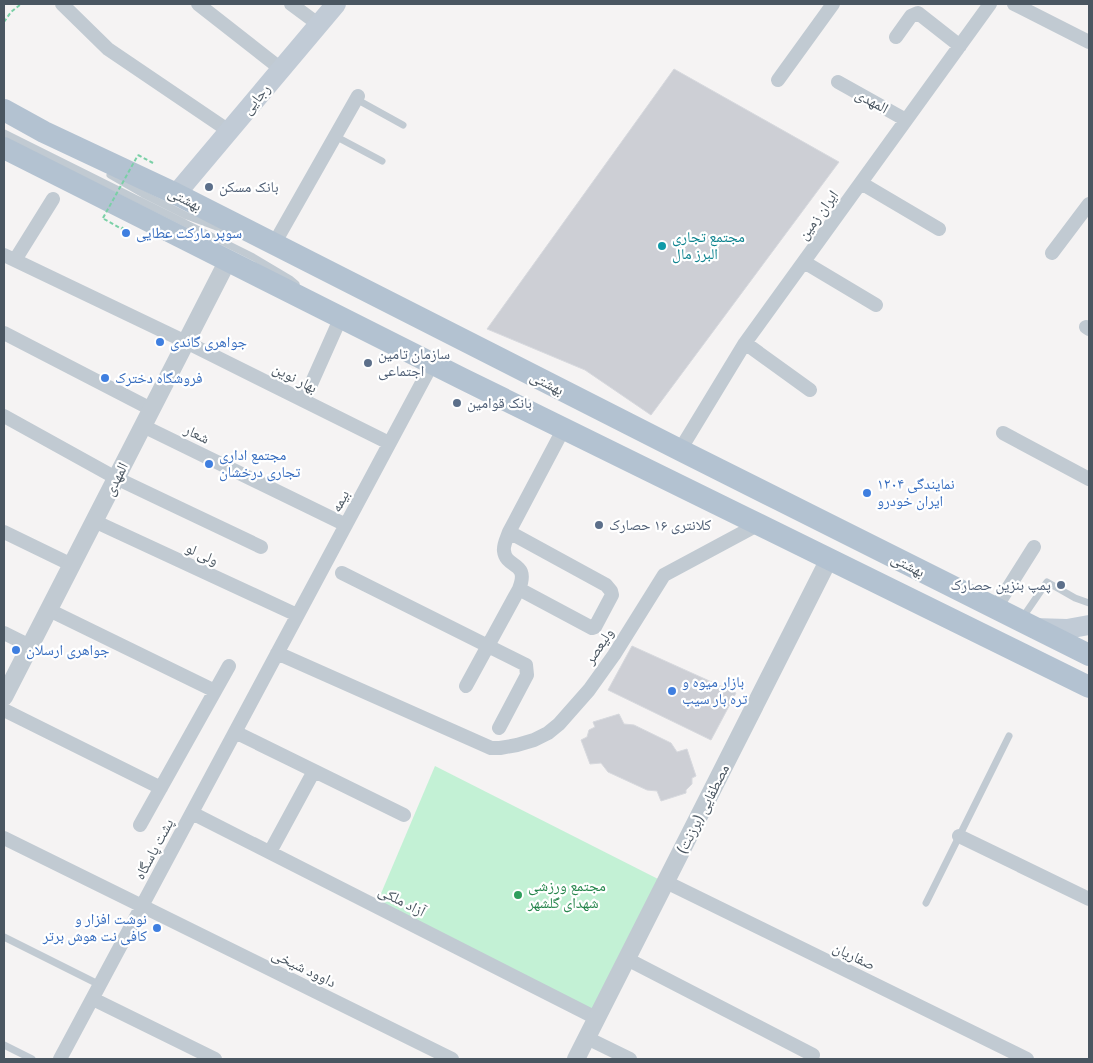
<svg xmlns="http://www.w3.org/2000/svg" width="1093" height="1063" font-family="Cabin,'Noto Naskh Arabic',sans-serif">
<rect width="100%" height="100%" fill="#f5f3f3"/>
<path fill="#c3f1d5" d="M435 766 662 881 595 1013 374 910Z"/>
<path fill="#cdcfd5" stroke="#d7d9de" d="M674 69 839 162 651 415 585 370 487 329Z
M632 646 736 693 711 740 608 690Z
M619 714 624 724 634 725 671 743 677 752 687 749 696 776 692 778V784L686 790V793L661 801 657 791 647 790 608 772 601 763 590 764 581 740 587 737 589 730 595 727 593 722Z"/>
<g fill="none" stroke-linecap="round" stroke-linejoin="round">
<path stroke="#7ad0a6" stroke-width="2" stroke-dasharray="4 2.5" stroke-linecap="butt" d="M4 22 11 12 21 4
M138 155 153 163V164
M104 219 122 229 123 227"/>
<path stroke="#c1cad2" stroke-width="7" d="M356 99 403 125
M4 133 253 257 290 279 296 284
M335 136 382 161
M110 175 143 194 187 216 222 229
M1023 617 1047 582 1075 598 1089 603
M926 903 1009 736
M4 937 100 985
M4 1045 32 1059"/>
<path stroke="#c1cad2" stroke-width="14" d="M62 4 108 49 229 131
M198 4 281 69
M291 4 318 24
M1014 4 1089 42
M896 37 911 16 918 13 960 46
M778 80 833 4
M838 82 906 120
M861 183 939 229
M274 244 358 96
M1052 253 1089 204
M4 255 186 342 389 443
M15 260 53 199
M804 262 876 305
M1086 327 1089 329
M4 333 151 409
M745 343 810 390
M304 400 341 317
M4 416 116 478 261 547
M143 426 346 525
M1003 433 1089 479
M680 450 745 343 990 4
M94 521 297 615
M4 532 72 565
M509 532 606 585 611 591 612 595 595 627 592 628 519 589
M342 573 526 665 527 675 499 728
M995 609 1034 547
M49 610 215 691
M4 633 30 646
M277 653 491 748H500L517 745 534 740 548 733 559 724 589 690 614 655 664 575 759 524
M466 686 519 589C530 561 506 569 504 551 503 545 507 538 509 532L564 428
M4 710 161 788
M235 732 404 815
M192 813 596 1018
M140 825 229 666
M959 836 1089 899
M4 838 142 906 452 1059
M270 852 314 771
M666 882 1027 1059
M627 959 813 1055
M93 999 215 1059
M587 1038 630 1059
M60 1059 432 364"/>
<path stroke="#c1cad2" stroke-width="18" d="M4 697 228 260
M576 1059 829 559"/>
<path stroke="#c1cbd6" stroke-width="20" d="M176 194 336 4
M1034 628 1067 629 1089 625"/>
<path stroke="#b3c2d1" stroke-width="22" d="M4 110 44 132 176 194 680 450 1089 655
M4 148 463 379 1089 687"/>
<path stroke="#7ad0a6" stroke-width="2" stroke-dasharray="4 2.5" stroke-linecap="butt" d="M103 218 138 155"/>
</g>
<g fill="#5c6f8a" stroke="#fff" stroke-width="2">
<circle cx="209" cy="187" r="5"/>
<circle cx="368" cy="363" r="5"/>
<circle cx="457" cy="403" r="5"/>
<circle cx="599" cy="525" r="5"/>
<circle cx="1061" cy="585" r="5"/>
</g>
<g fill="#3f7fe0" stroke="#fff" stroke-width="2">
<circle cx="126" cy="233" r="5"/>
<circle cx="160" cy="342" r="5"/>
<circle cx="105" cy="378" r="5"/>
<circle cx="209" cy="464" r="5"/>
<circle cx="867" cy="493" r="5"/>
<circle cx="16" cy="650" r="5"/>
<circle cx="672" cy="691" r="5"/>
<circle cx="157" cy="928" r="5"/>
</g>
<circle fill="#0f9aa8" stroke="#fff" stroke-width="2" cx="662" cy="246" r="5"/>
<circle fill="#2e9e5b" stroke="#fff" stroke-width="2" cx="518" cy="895" r="5"/>
<g text-anchor="middle" stroke-width="4.5" stroke-linejoin="round" paint-order="stroke">
<g font-size="15" fill="#4a5661" stroke="#fff">
<text transform="translate(256 99) rotate(-50)" y="5">رجایی</text>
<text transform="translate(872 101) rotate(29)" y="5">المهدی</text>
<text transform="translate(185 199) rotate(27)" y="5">بهشتی</text>
<text transform="translate(818 215) rotate(-54)" y="5">ایران زمین</text>
<text transform="translate(295 378) rotate(27)" y="5">بهار نوین</text>
<text transform="translate(547 383) rotate(27)" y="5">بهشتی</text>
<text transform="translate(197 434) rotate(26)" y="5">شعار</text>
<text transform="translate(116 479) rotate(-63)" y="5">المهدی</text>
<text transform="translate(340 501) rotate(-62)" y="5">بیمه</text>
<text transform="translate(202 554) rotate(25)" y="5">ولی لو</text>
<text transform="translate(908 565) rotate(27)" y="5">بهشتی</text>
<text transform="translate(599 646) rotate(-56)" y="5">ولیعصر</text>
<text transform="translate(703 809) rotate(-63)" y="5">مصطفایی (برزنت)</text>
<text transform="translate(154 849) rotate(-62)" y="5">پشت پاسگاه</text>
<text transform="translate(402 901) rotate(27)" y="5">آزاد ملکی</text>
<text transform="translate(854 956) rotate(26)" y="5">صفاریان</text>
<text transform="translate(304 968) rotate(26)" y="5">داوود شیخی</text>
</g>
<g font-size="15" fill="#4e5e75" stroke="#fff" text-anchor="start">
<text x="219" y="192">بانک مسکن</text>
<text x="378" y="359">سازمان تامین<tspan x="378" dy="17">اجتماعی</tspan></text>
<text x="467" y="408">بانک قوامین</text>
<text x="609" y="530">کلانتری ۱۶ حصارک</text>
<text x="1051" y="590" text-anchor="end">پمپ بنزین حصارک</text>
</g>
<g font-size="15" fill="#366cbe" stroke="#fff" text-anchor="start">
<text x="136" y="238">سوپر مارکت عطایی</text>
<text x="170" y="347">جواهری گاندی</text>
<text x="115" y="383">فروشگاه دخترک</text>
<text x="219" y="460">مجتمع اداری<tspan x="219" dy="17">تجاری درخشان</tspan></text>
<text x="877" y="489">۱۲۰۴ نمایندگی<tspan x="877" dy="17">ایران خودرو</tspan></text>
<text x="26" y="655">جواهری ارسلان</text>
<text x="682" y="687">بازار میوه و<tspan x="682" dy="17">تره بار سیب</tspan></text>
<text x="147" y="924" text-anchor="end">نوشت افزار و<tspan x="147" dy="17">کافی نت هوش برتر</tspan></text>
</g>
<g font-size="15" fill="#0d838f" stroke="#fff" text-anchor="start">
<text x="672" y="242">مجتمع تجاری<tspan x="672" dy="17">البرز مال</tspan></text>
</g>
<g font-size="15" fill="#27864d" stroke="#fff" text-anchor="start">
<text x="528" y="891">مجتمع ورزشی<tspan x="528" dy="17">شهدای گلشهر</tspan></text>
</g>
</g>
<rect width="1093" height="1063" fill="none" stroke="#4a5661" stroke-width="10"/>
</svg>
